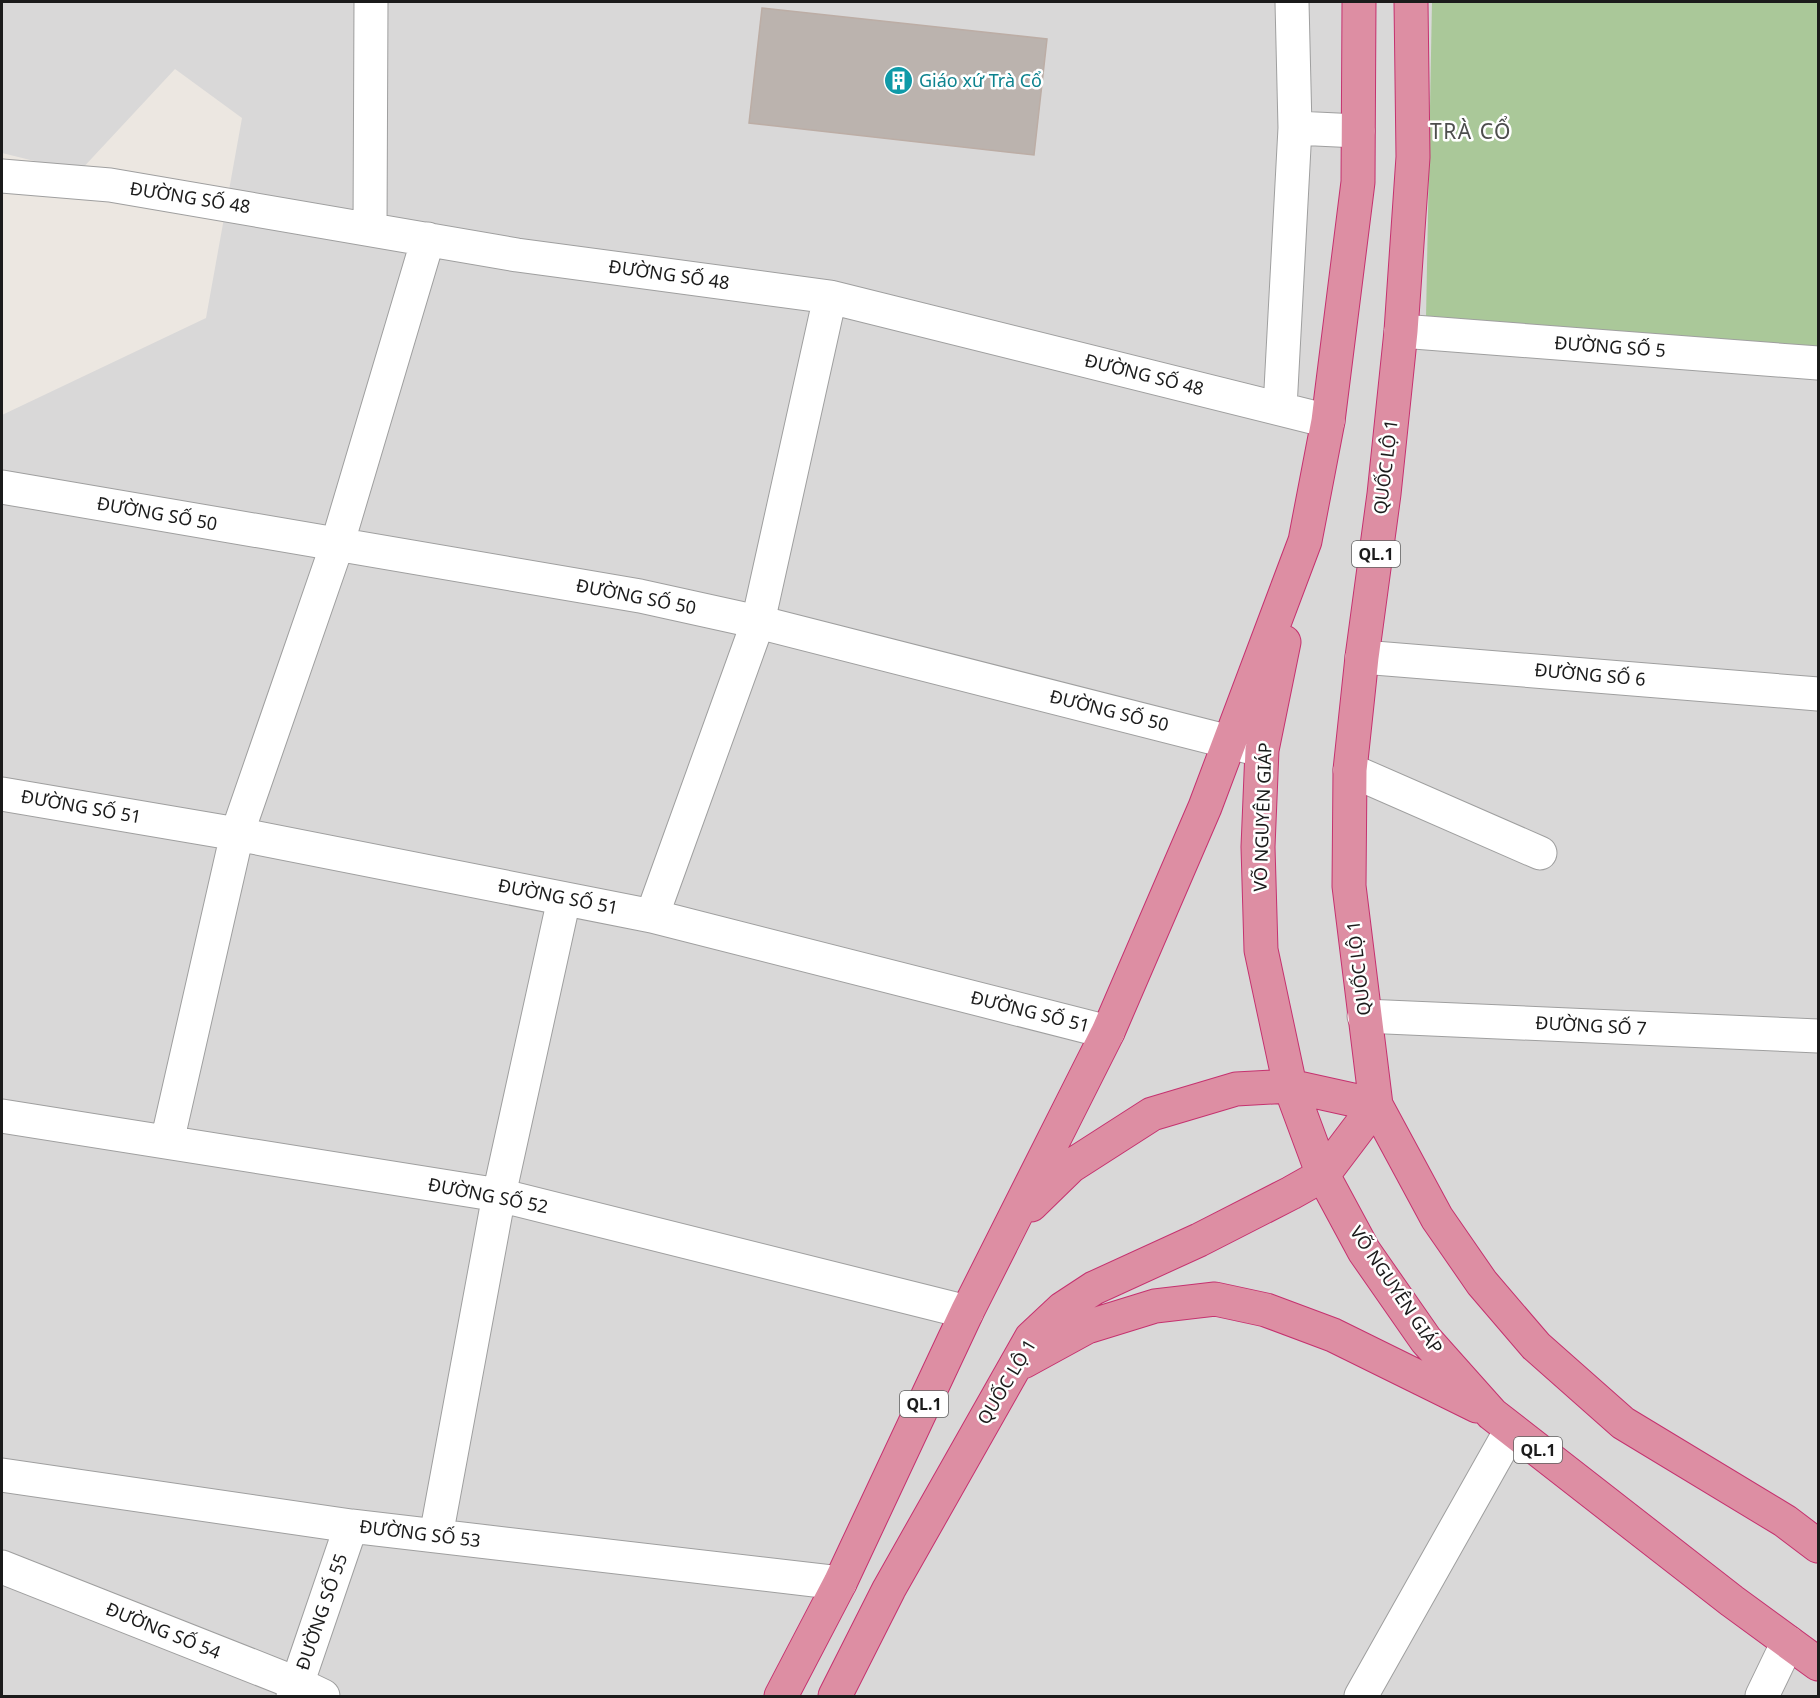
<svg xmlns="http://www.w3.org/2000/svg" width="1820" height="1698" font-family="'Noto Sans',sans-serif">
<rect width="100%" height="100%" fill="#ece7e1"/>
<path fill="#d9d8d8" d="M2 2H1818V1696H2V415L206 318 242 118 175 69 79 172 2 153Z"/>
<path fill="#aac899" d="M1432 2H1818V347L1426 318Z"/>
<path fill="#bbb3ae" stroke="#bcada5" stroke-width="1.5" d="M762 8 1047 39 1034 155 749 123Z"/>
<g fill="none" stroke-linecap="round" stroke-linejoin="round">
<defs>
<path id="minor" d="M1295 128 1358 131
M2 176 110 185 517 255 830 297 1328 421
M370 228 371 2
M1401 331 1818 363
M1280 408 1295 128 1292 2
M2 487 640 596 758 622 1257 749
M1362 657 1818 694
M1350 770 1540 853
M2 794 237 834 652 916 1108 1032
M652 916 758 622 830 297
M1364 1016 1818 1036
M2 1116 499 1195 967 1312
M167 1142 237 834 337 545 428 239
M2 1475 351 1526 840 1583
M436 1536 499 1195 564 899
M2 1567 298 1684 323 1696
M293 1696 351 1526
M1361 1696 1511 1430
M1762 1696 1788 1642"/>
<path id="highway" d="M1411 2 1413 157 1401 331 1384 494 1362 657 1350 770 1349 886 1376 1105 1437 1218 1482 1283 1536 1346 1623 1423 1785 1521 1818 1546
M1284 642 1262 750 1258 847 1261 950 1290 1086 1323 1175 1364 1251 1426 1340 1492 1414 1732 1601 1818 1664
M1031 1205 1071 1166 1152 1114 1236 1089 1290 1086 1376 1105
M1023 1362 1087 1327 1155 1306 1215 1299 1266 1310 1333 1335 1477 1406
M781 1696 840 1583 967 1312 1108 1032 1205 807 1305 541 1328 421 1358 182 1359 2
M835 1696 889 1589 1031 1338 1062 1309 1094 1288 1199 1240 1291 1193 1323 1175 1376 1105"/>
</defs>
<use href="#minor" stroke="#9f9f9f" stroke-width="35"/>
<use href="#highway" stroke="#c5326f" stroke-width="35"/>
<use href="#minor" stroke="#fff" stroke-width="33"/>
<use href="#highway" stroke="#dd8ea3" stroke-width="33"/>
</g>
<defs>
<symbol id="building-disc" viewBox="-11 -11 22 22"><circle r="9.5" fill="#0f9aa8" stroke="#fff"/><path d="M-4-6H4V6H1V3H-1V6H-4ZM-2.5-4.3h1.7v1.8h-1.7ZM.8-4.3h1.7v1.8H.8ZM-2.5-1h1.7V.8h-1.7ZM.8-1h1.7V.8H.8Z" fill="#fff"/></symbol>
</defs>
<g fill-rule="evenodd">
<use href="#building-disc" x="882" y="64" width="33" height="33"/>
</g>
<g text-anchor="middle" stroke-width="5" stroke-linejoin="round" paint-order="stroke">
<g fill="#fff" stroke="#5f5f5f" stroke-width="1.5">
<rect x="1352" y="541" width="48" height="26" rx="4.5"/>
<rect x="900" y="1391" width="48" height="26" rx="4.5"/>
<rect x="1514" y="1437" width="48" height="26" rx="4.5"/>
</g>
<g font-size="16" font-weight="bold" fill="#1b1b1b">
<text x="1376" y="560">QL.1</text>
<text x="924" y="1410">QL.1</text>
<text x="1538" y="1456">QL.1</text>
</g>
<g font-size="18" fill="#0d838f" stroke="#fff" text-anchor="start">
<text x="919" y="87">Giáo xứ Trà Cổ</text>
</g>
<g font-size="18" fill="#1b1b1b" stroke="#fff">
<text transform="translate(190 198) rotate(9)" y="6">ĐƯỜNG SỐ 48</text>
<text transform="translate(669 275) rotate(8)" y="6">ĐƯỜNG SỐ 48</text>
<text transform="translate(1610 347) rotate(4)" y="6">ĐƯỜNG SỐ 5</text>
<text transform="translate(1144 375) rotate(14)" y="6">ĐƯỜNG SỐ 48</text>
<text transform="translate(1386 467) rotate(-83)" y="6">QUỐC LỘ 1</text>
<text transform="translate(157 514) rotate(10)" y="6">ĐƯỜNG SỐ 50</text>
<text transform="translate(636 597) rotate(11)" y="6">ĐƯỜNG SỐ 50</text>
<text transform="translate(1590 675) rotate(5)" y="6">ĐƯỜNG SỐ 6</text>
<text transform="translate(1109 711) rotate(14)" y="6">ĐƯỜNG SỐ 50</text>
<text transform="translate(81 807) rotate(10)" y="6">ĐƯỜNG SỐ 51</text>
<text transform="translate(1263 817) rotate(-88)" y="6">VÕ NGUYÊN GIÁP</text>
<text transform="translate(558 897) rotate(11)" y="6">ĐƯỜNG SỐ 51</text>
<text transform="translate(1359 968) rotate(-97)" y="6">QUỐC LỘ 1</text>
<text transform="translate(1030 1012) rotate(14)" y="6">ĐƯỜNG SỐ 51</text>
<text transform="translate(1591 1026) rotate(3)" y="6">ĐƯỜNG SỐ 7</text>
<text transform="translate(488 1196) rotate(11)" y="6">ĐƯỜNG SỐ 52</text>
<text transform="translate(1396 1290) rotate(56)" y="6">VÕ NGUYÊN GIÁP</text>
<text transform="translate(1007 1382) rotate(-59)" y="6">QUỐC LỘ 1</text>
<text transform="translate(420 1534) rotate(7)" y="6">ĐƯỜNG SỐ 53</text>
<text transform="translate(322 1612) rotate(-71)" y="6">ĐƯỜNG SỐ 55</text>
<text transform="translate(163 1631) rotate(22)" y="6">ĐƯỜNG SỐ 54</text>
</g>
<g font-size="21" letter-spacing="1.5" fill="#4e4e4e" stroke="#fff">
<text x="1471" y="139">TRÀ CỔ</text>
</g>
</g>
<rect width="1820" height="1698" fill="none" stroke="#1b1b1b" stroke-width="6"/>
</svg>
